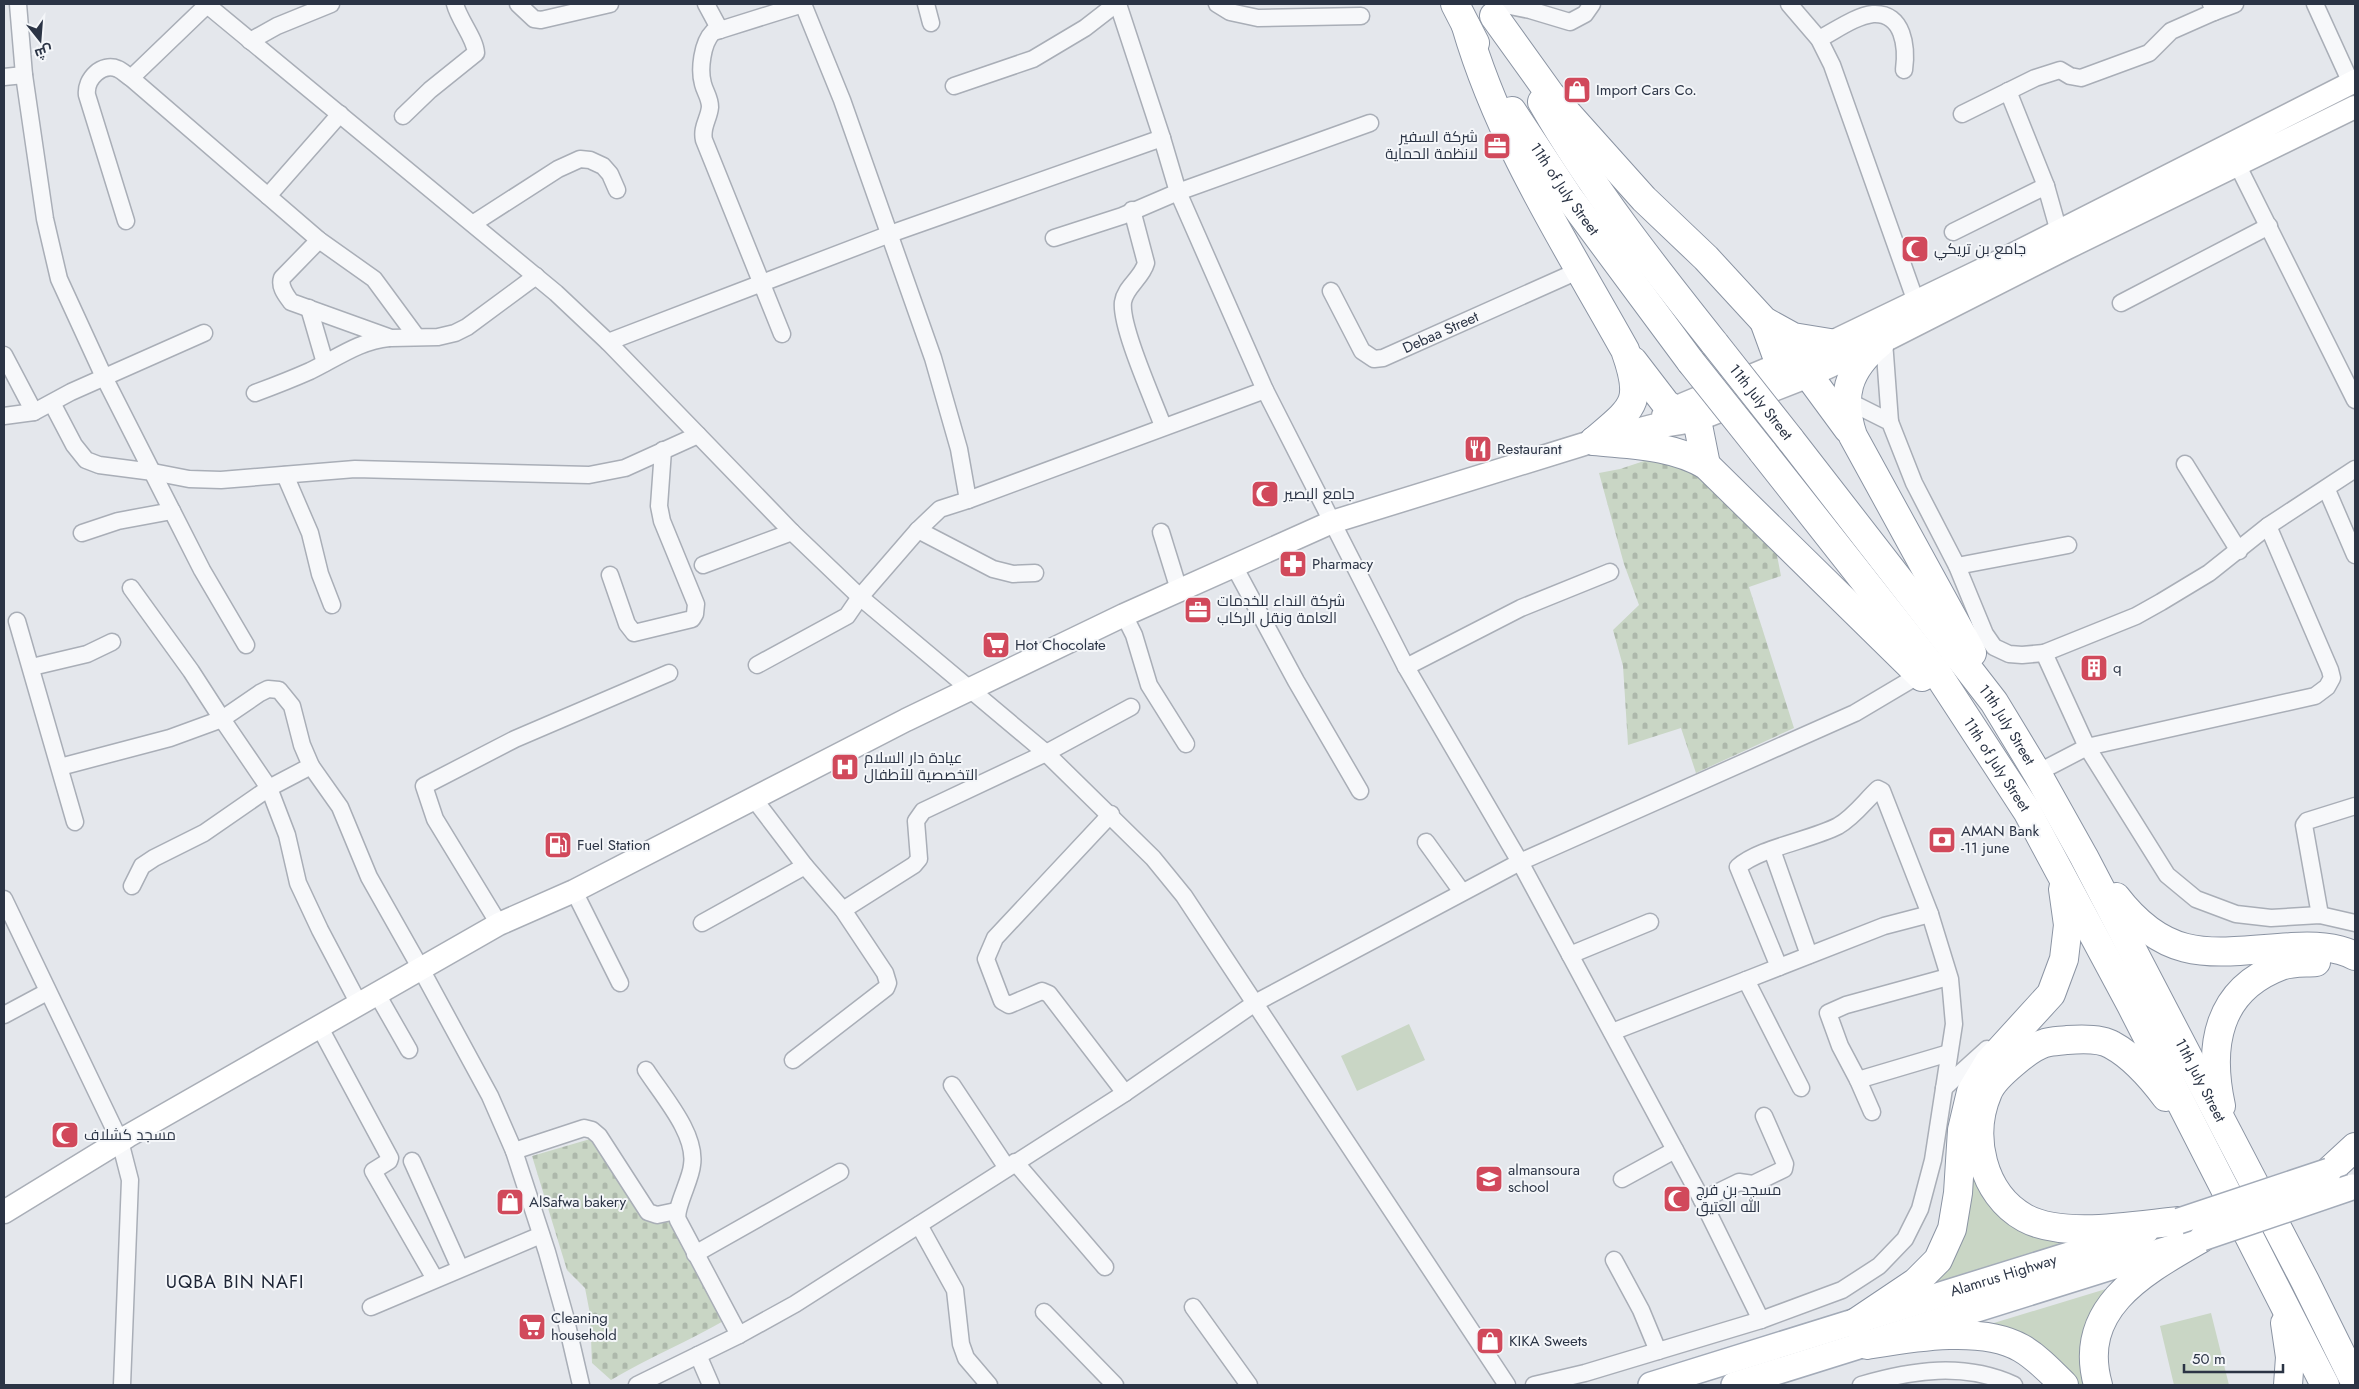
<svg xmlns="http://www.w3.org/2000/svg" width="2359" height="1389" font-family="Jost,Cairo,sans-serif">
<defs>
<pattern id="cemetery-stones" width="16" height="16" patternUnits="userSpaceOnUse" patternTransform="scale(1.25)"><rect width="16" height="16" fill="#c9d6c5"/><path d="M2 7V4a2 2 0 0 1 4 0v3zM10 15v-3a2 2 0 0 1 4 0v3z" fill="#adb8ab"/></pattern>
</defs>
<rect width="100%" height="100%" fill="#e4e7ec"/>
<path fill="#c9d6c5" d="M1409 1024 1425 1060 1357 1091 1341 1056Z
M1968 1141 2005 1219 2034 1237 2072 1244 1911 1295 1943 1267Z
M2119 1285 2090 1385H2072L1971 1330Z
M2211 1313 2229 1385H2174L2160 1326Z"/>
<path fill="url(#cemetery-stones)" d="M1673 458 1713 483 1775 545 1781 576 1749 587 1794 728 1696 773 1681 728 1628 745 1623 666 1613 630 1639 605 1624 564 1599 473 1620 469 1650 459Z
M597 1137 626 1189 669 1220 727 1319C689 1341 648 1358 611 1380L592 1363 590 1314 585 1288 567 1270 532 1156Z"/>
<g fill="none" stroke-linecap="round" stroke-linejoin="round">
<defs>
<g id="street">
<path d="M18 4 24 75 45 219 59 279 104 377 172 511 202 570 246 645"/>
<path d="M206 4 556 293 608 342 792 532 860 597 1046 753 1153 858 1184 896 1507 1385"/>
<path d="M518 4 534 19 541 20 610 4"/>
<path d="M706 4 720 30 803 4"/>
<path d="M926 4 931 23"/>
<path d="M1118 4 1162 138 1178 192 1265 390 1406 667 1520 862 1702 1200 1761 1320"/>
<path d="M1217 4 1230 12 1258 18 1361 16"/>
<path d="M1500 4 1530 10 1570 22 1585 14 1592 4"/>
<path d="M1789 4 1819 39 1832 65 1916 302"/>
<path d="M2211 4 2214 12 2235 4"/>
<path d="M2315 4 2351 83"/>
<path d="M720 30 713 32C702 43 699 70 703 84 705 92 710 98 710 107 709 119 701 127 704 140L782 334"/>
<path d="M1819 39C1835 31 1855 16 1873 14 1904 12 1907 48 1904 70"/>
<path d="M250 41 277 26 331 4"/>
<path d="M4 77 24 75"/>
<path d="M131 78 207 5"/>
<path d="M954 86 1033 59 1085 28 1116 4"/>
<path d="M2008 91 2046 186 2059 232"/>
<path d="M1962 114 2035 78 2060 70 2070 76 2081 78 2149 53 2171 31 2214 12"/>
<path d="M403 116 430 90 476 53C475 38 459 20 455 4"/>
<path d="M2233 156 2355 400"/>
<path d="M268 196 340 114"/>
<path d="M1132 210 1146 263C1142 278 1125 287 1123 302 1120 326 1153 399 1163 426"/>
<path d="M126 221 87 95C85 79 102 62 118 69 123 71 127 76 131 78L319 240 374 279 416 336"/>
<path d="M474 223 558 169 580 159 590 160 603 166 610 174 617 190"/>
<path d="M1953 232 2046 186"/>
<path d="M1054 238 1122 216 1178 192 1370 123"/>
<path d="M319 240 282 278C279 287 286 295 291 302L391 338 438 337 455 333 467 327 536 276"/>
<path id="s1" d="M1331 291 1362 351 1374 359 1383 358 1580 270"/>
<path d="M2121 303 2269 226"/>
<path d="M309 308 325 363"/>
<path d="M1884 341 1890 422"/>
<path d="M608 342 890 234 1162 138"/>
<path d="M4 355 34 412"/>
<path d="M255 393C274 386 292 379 310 371 337 358 359 341 389 338"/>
<path d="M1846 400 1890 422 1914 483 1957 566 1985 634 1994 647 2009 654 2022 655 2044 653 2087 747 2315 696 2327 687 2332 678 2330 670 2268 526"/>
<path d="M52 403 74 445 86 460 99 465 153 472 189 479 221 480 355 469 589 475 625 468 698 435"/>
<path d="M4 416 34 412 71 392 204 333"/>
<path d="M2185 464 2239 551"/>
<path d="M285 475 310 533 320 574 332 605"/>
<path d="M2327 490 2355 555"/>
<path d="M968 500 1265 390"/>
<path d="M918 530 993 569 1013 574 1035 573"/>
<path d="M1161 532 1179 590"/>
<path d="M82 533 118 521 172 511"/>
<path d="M703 565 792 532"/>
<path d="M1234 566 1296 681 1360 791"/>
<path d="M1957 566 2068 545"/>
<path d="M610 575 627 624 634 633 692 619 695 614 696 604 662 521 659 506 663 450"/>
<path d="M1124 615 1134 635 1149 685 1186 744"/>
<path d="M17 621 75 822"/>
<path d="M2044 653 2136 616 2161 602 2209 573 2268 526 2355 469"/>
<path d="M757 665 847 616 860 597 918 530 940 509 968 500 959 449 933 358 842 100 803 4"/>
<path d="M32 667 87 654 112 642"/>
<path d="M1406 667 1521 608 1610 572"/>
<path d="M60 767 170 738 222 719 191 671 131 588"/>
<path d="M2037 773 2087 747 2167 875 2196 899 2236 914 2271 918 2320 915 2355 923"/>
<path d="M754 799 805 866 843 910 885 973 888 983 886 988 793 1060"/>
<path d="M1111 814 995 938 986 959 1002 1001 1009 1005 1042 991 1049 994 1125 1093"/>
<path d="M1426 842 1462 892"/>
<path d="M1772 850 1809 955"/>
<path d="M132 886 142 866 154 858 204 833 269 788 311 766"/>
<path d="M574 891 620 983"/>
<path d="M4 899 120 1141 130 1180 122 1385"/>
<path d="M843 910 914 865 919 859 916 821 923 811 1046 753 1131 707"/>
<path d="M2320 915 2304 825 2307 821 2355 806"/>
<path d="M702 923 805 866"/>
<path d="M499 924 435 819 424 786 515 739 669 673"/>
<path d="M1570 955 1650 922"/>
<path d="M1746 980 1884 926 1930 914"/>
<path d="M377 994 409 1050"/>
<path d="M359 1004 320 930 298 883 287 835 269 788 222 719 260 693 268 689 279 690 292 706 302 745 311 766 340 807 369 877 421 969 490 1096 514 1151 547 1252 565 1316 581 1385"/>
<path d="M4 1015 47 992"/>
<path d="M319 1026 390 1158 389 1161 373 1171 435 1279"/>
<path d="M1612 1032 1746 980 1801 1088"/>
<path d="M646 1070C662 1095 697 1134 692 1165 691 1180 674 1209 678 1220L739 1335"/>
<path d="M1858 1080 1840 1046 1828 1013 1846 1005 1948 977"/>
<path d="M952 1085 1007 1168"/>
<path d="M1944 1088 1987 1049"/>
<path d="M1872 1112 1858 1080 1949 1053"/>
<path d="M514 1151 584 1128 592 1130 599 1136 648 1212 657 1215 676 1211"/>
<path d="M412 1161 460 1268"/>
<path d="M1015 1162 1105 1267"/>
<path d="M1622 1179 1675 1150"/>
<path d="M1702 1200 1739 1182 1753 1184 1784 1169 1785 1164 1764 1116"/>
<path d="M919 1225 955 1290 961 1344 966 1358 989 1385"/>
<path d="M695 1254 840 1172"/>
<path d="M1614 1260 1641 1310 1658 1351"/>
<path d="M371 1307 541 1235"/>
<path d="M1193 1307 1249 1385"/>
<path d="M1044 1312 1115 1385"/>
<path d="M698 1355 711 1385"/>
<path d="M637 1385 739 1335 795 1304 1125 1093 1255 1003 1520 862 1855 713 1919 675"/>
<path d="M1534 1385 1585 1373 1761 1320 1842 1290 1879 1266 1905 1239 1920 1209 1933 1160 1954 1024 1950 979 1930 914 1882 791 1878 789C1865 801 1854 817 1838 826 1811 840 1759 848 1738 867L1779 967"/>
<path d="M1861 1385C1912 1370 1964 1362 2014 1385"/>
</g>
<path id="secondary" d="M1663 416 1672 409 1830 343 1992 265 2355 81
M4 1212 128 1136 499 924 574 891 906 720 1124 615 1332 522 1594 441 1656 425H1669L1694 421 1809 376 1880 343 2067 248 2355 107"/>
<g id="primary">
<path id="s2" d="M1651 1385 2146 1231"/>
<path d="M1734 1385 2178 1246"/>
</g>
<g id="highway">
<path d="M1455 4 1475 43"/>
<path d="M1494 16 1550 94 1644 199 1706 258 1764 321 1793 337 1830 343"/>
<path d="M1466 26C1500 143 1566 244 1625 350 1644 403 1634 407 1594 441"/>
<path d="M1542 102C1592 189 1653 266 1715 344"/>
<path id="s3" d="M1512 111 1568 196 1691 362"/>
<path d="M1764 321 1776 354 1809 376 1848 429"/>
<path d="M1880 343C1847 370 1840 397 1853 436L1972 653"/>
<path d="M1633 361 1666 404 1698 425 1706 465"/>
<path id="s4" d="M1790 439 1994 702 2037 773 2084 857 2305 1281 2355 1382"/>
<path d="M1594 441C1632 445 1672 445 1706 465L1922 677"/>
<path id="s5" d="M1762 451 1937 673 2027 811 2131 1005 2325 1385"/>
<path d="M2116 897C2169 966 2215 952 2292 947 2313 946 2336 946 2355 956"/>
<path d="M2166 1097C2151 1077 2134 1057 2112 1045 2101 1038 2080 1039 2067 1040 2060 1041 2052 1041 2045 1043 2029 1048 1994 1077 1988 1092 1969 1136 1982 1194 2025 1218 2063 1239 2137 1225 2179 1221"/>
<path d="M2221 1106C2208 1046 2217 990 2281 966 2291 962 2305 963 2316 962"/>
<path d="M2329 1171 2355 1147"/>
<path d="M1855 1323 1916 1282 1938 1260 1952 1229 1958 1193 1962 1130 1971 1092 1989 1062 2051 994 2064 959 2068 925 2063 889"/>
<path d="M2285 1323 2290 1357 2288 1385"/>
<path d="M1867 1345C1910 1338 1981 1325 2021 1348 2037 1357 2051 1372 2064 1385"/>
<path d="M2098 1385C2076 1307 2145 1271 2202 1238"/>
</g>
</defs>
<use href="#street" stroke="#a9aeb7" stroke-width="19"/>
<use href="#secondary" stroke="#a9aeb7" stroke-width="25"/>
<use href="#primary" stroke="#a3abb8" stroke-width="28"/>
<use href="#highway" stroke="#8b94a3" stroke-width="30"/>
<use href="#street" stroke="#f7f8fa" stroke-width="16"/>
<use href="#secondary" stroke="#fff" stroke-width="22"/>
<use href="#primary" stroke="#fff" stroke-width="25"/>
<use href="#highway" stroke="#fff" stroke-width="28"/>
<defs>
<path id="primary-bridge" d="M2179 1221 2329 1171
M2202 1238 2352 1187"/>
<g id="highway-bridge">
<path id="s6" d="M1715 344 1790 439"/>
<path d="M1691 362 1762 451"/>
</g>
</defs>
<use href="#primary-bridge" stroke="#a3abb8" stroke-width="28" stroke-linecap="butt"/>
<use href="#highway-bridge" stroke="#8b94a3" stroke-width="30" stroke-linecap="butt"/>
<use href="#primary-bridge" stroke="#fff" stroke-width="25"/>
<use href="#highway-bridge" stroke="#fff" stroke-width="28"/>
</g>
<defs>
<symbol id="shop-square" viewBox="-11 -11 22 22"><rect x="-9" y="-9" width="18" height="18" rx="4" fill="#d1495b" stroke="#f4f6f9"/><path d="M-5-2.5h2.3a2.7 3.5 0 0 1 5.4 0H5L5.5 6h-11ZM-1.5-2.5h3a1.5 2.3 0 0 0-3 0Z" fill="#fff"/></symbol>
<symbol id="office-square" viewBox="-11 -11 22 22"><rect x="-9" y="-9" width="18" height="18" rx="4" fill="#d1495b" stroke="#f4f6f9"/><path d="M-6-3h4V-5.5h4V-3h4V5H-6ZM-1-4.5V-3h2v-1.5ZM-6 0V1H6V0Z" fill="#fff"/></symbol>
<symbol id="mosque-square" viewBox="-11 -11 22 22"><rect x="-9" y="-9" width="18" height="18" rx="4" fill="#d1495b" stroke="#f4f6f9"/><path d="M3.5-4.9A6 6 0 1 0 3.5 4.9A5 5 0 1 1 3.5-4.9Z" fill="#fff"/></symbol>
<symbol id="restaurant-square" viewBox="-11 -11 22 22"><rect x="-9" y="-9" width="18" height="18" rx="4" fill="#d1495b" stroke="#f4f6f9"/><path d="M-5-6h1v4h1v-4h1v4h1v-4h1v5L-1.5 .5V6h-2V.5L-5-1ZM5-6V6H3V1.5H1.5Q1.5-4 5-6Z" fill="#fff"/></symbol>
<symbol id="pharmacy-square" viewBox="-11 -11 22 22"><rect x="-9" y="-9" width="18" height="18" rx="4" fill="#d1495b" stroke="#f4f6f9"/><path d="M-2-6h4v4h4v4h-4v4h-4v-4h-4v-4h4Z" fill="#fff"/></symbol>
<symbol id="supermarket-square" viewBox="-11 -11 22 22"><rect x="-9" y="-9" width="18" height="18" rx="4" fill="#d1495b" stroke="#f4f6f9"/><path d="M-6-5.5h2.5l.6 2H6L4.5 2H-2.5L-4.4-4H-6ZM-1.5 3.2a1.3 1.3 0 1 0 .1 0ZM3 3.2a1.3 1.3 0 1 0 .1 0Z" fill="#fff"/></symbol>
<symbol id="building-square" viewBox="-11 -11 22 22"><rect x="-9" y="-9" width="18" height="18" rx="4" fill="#d1495b" stroke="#f4f6f9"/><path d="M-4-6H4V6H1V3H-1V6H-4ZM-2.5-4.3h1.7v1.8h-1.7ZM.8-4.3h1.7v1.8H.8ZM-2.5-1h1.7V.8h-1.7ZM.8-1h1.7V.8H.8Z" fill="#fff"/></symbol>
<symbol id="hospital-square" viewBox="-11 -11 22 22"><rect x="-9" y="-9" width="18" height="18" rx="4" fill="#d1495b" stroke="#f4f6f9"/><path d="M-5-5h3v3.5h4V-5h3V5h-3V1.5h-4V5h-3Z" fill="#fff"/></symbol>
<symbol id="bank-square" viewBox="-11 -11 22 22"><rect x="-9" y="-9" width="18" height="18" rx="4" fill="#d1495b" stroke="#f4f6f9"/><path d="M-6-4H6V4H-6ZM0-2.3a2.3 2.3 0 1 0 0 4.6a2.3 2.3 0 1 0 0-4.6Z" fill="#fff"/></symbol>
<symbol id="fuel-square" viewBox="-11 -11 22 22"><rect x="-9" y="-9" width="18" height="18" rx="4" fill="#d1495b" stroke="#f4f6f9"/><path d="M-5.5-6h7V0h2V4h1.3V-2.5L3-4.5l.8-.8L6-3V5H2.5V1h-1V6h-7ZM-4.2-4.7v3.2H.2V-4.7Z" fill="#fff"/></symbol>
<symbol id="school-square" viewBox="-11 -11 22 22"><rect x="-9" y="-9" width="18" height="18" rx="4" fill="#d1495b" stroke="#f4f6f9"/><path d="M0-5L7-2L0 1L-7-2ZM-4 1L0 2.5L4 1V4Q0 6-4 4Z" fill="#fff"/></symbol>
</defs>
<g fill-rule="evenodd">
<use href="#shop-square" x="1561" y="74" width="32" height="32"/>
<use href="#office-square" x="1481" y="130" width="32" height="32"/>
<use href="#mosque-square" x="1899" y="233" width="32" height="32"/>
<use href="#restaurant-square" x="1462" y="433" width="32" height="32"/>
<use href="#mosque-square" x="1249" y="478" width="32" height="32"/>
<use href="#pharmacy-square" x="1277" y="548" width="32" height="32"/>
<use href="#office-square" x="1182" y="594" width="32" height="32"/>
<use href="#supermarket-square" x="980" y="629" width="32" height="32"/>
<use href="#building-square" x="2078" y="652" width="32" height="32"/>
<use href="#hospital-square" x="829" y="751" width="32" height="32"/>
<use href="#bank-square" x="1926" y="824" width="32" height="32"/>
<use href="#fuel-square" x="542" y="829" width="32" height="32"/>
<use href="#mosque-square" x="49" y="1119" width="32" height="32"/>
<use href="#school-square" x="1473" y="1163" width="32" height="32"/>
<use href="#mosque-square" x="1661" y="1183" width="32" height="32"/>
<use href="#shop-square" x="494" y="1186" width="32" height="32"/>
<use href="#supermarket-square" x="516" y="1311" width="32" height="32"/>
<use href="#shop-square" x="1474" y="1325" width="32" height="32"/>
</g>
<g text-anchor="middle" stroke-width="4" stroke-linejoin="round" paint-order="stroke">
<g font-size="15" fill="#2b3445" stroke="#f4f6f9" text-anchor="start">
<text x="1596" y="95">Import Cars Co.</text>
<text x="1478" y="142" text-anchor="end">شركة السفير<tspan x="1478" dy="17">لانظمة الحماية</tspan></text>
<text x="1934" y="254">جامع بن تريكي</text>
<text x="1497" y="454">Restaurant</text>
<text x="1284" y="499">جامع البصير</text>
<text x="1312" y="569">Pharmacy</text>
<text x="1217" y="606">شركة النداء للخدمات<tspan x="1217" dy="17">العامة ونقل الركاب</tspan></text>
<text x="1015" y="650">Hot Chocolate</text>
<text x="2113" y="673">q</text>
<text x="864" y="763">عيادة دار السلام<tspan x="864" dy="17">التخصصية للأطفال</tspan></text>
<text x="1961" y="836">AMAN Bank<tspan x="1961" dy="17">-11 june</tspan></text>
<text x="577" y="850">Fuel Station</text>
<text x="84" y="1140">مسجد كشلاف</text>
<text x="1508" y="1175">almansoura<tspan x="1508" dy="17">school</tspan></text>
<text x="1696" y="1195">مسجد بن فرج<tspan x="1696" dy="17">الله العتيق</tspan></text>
<text x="529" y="1207">AlSafwa bakery</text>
<text x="551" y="1323">Cleaning<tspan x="551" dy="17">household</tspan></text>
<text x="1509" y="1346">KIKA Sweets</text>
</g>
<g font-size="15" fill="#2b3445" stroke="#f4f6f9">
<text dy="5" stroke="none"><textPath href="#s3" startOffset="94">11th of July Street</textPath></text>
<text dy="5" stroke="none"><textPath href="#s1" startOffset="154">Debaa Street</textPath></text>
<text dy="5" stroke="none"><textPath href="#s6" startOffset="74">11th July Street</textPath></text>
<text dy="5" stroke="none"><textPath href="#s4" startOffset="359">11th July Street</textPath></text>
<text dy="5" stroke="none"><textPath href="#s5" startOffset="392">11th of July Street</textPath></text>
<text dy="5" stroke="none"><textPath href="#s4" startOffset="764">11th July Street</textPath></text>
<text dy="5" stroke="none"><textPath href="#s2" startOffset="369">Alamrus Highway</textPath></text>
</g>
<g font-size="18" letter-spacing="1" fill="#1d2536" stroke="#f4f6f9">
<text x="235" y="1288">UQBA BIN NAFI</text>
</g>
</g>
<rect width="2359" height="1389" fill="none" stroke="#2b3445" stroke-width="10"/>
<g transform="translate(40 40) rotate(163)" stroke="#f4f6f9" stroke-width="4" paint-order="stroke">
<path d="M0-4L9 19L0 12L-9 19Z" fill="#2b3445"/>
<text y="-8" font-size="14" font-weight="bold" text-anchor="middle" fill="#2b3445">ش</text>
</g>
<path d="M2184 1364v8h99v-8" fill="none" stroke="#2b3445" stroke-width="2.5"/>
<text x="2192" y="1364" font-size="15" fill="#2b3445" stroke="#f4f6f9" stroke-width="4" paint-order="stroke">50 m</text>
</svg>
